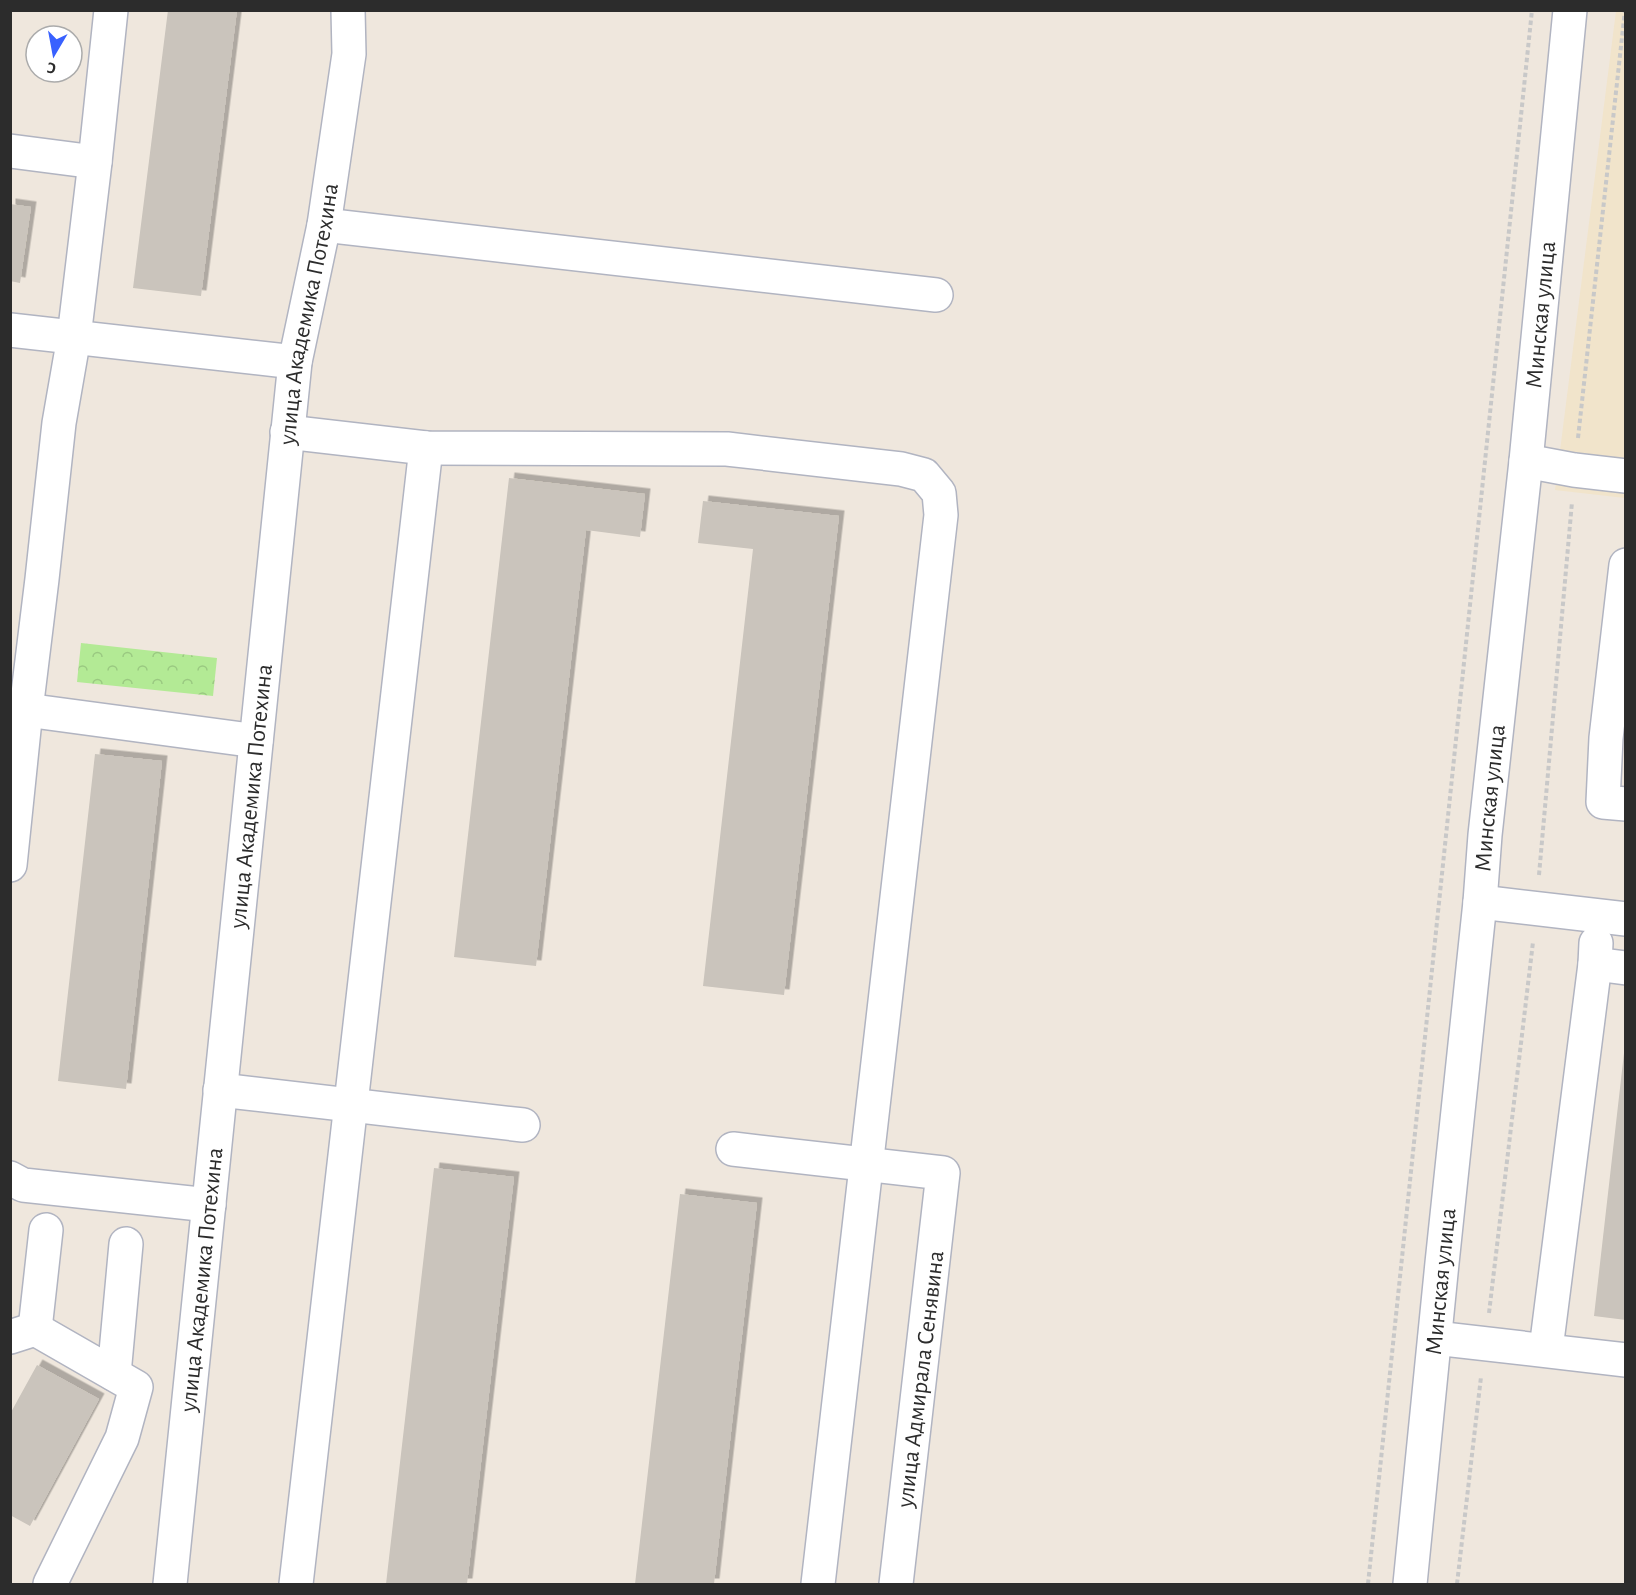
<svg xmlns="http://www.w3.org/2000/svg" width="1636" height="1595" font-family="'Alegreya Sans',sans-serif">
<defs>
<pattern id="forest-crowns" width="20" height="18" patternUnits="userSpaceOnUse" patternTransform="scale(1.5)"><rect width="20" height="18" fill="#b3ea95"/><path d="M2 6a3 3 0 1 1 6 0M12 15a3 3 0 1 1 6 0" fill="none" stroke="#9ac981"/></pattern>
<filter id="shadow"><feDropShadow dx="5.5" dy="-5.5" stdDeviation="0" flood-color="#0004"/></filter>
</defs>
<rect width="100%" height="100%" fill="#efe7dd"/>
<path fill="#f1e4cb" d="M1616 11H1625V498L1555 490Z"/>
<path fill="url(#forest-crowns)" d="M81 643 217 658 213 696 77 682Z"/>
<path fill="#cac4bc" filter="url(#shadow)" d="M168 10H237L201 296 133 288Z
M10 204 31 207 20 283 10 281Z
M509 478 645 494 640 537 586 530 536 966 454 957Z
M703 501 839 516 784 995 703 986 753 549 698 543Z
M95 754 162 761 126 1089 58 1081Z
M1624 1053H1626V1320L1594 1316Z
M434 1168 514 1177 467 1584H386Z
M680 1194 757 1203 724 1494 714 1584H635Z
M37 1365 99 1399 30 1526 10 1515V1414Z"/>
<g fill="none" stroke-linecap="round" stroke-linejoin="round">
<defs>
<g id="minor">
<path d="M10 151 95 162"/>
<path d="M324 225 936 295"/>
<path d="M10 330 295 362"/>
<path d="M287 432 426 448 727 449 901 469 924 475 939 493 941 515 818 1584"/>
<path d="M1526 461 1574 470 1626 476"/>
<path d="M1626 565 1606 738 1603 802 1626 804"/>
<path d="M10 711 26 710 256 741"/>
<path d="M10 865 26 710 42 579 59 423 74 337 95 162 111 10"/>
<path d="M1480 902 1626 919"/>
<path d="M1596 943 1595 964 1626 968"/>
<path d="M220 1090 523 1125"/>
<path d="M733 1149 943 1173 896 1584"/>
<path d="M10 1178 23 1185 209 1205"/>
<path d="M35 1329 46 1230"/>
<path d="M10 1337 35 1329 136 1387 122 1438 50 1584"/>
<path d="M1435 1338 1626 1360"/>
<path d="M1546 1349 1595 964"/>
<path d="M114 1374 126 1244"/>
<path id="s1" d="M170 1584 295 362 324 225 349 54 348 10"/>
<path d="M296 1584 426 448"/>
<path id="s2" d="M1410 1584 1442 1263 1480 902 1485 835 1526 461 1570 10"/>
</g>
</defs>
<use href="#minor" stroke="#b1b4c1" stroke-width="36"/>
<path stroke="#c8c8c8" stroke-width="4" stroke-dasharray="4.5 3" stroke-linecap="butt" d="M1578 438 1625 10
M1539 875 1572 502
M1489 1313 1533 942
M1368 1584 1532 10
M1457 1584 1481 1377"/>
<use href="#minor" stroke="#fff" stroke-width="33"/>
</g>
<g text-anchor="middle" stroke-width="5" stroke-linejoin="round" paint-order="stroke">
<g font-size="24" fill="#2c2c2c" stroke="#fff">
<text dy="8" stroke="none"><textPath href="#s1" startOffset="1278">улица Академика Потехина</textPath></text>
<text dy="8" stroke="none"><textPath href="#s2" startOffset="1276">Минская улица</textPath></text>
<text dy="8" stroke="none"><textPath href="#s1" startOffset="792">улица Академика Потехина</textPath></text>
<text dy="8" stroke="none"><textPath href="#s2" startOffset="790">Минская улица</textPath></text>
<text dy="8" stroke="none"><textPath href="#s1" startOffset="306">улица Академика Потехина</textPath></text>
<text dy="8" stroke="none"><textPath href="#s2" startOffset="304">Минская улица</textPath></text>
<text transform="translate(920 1379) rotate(-83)" y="8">улица Адмирала Сенявина</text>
</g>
</g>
<rect width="1636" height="1595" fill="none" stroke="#2c2c2c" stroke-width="24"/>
<g transform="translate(54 54) rotate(190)"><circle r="28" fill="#ffffff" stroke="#ababab" stroke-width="1.5"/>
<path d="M0-4.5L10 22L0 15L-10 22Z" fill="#3961ff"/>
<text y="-9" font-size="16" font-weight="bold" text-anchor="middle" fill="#2c2c2c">С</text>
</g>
</svg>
